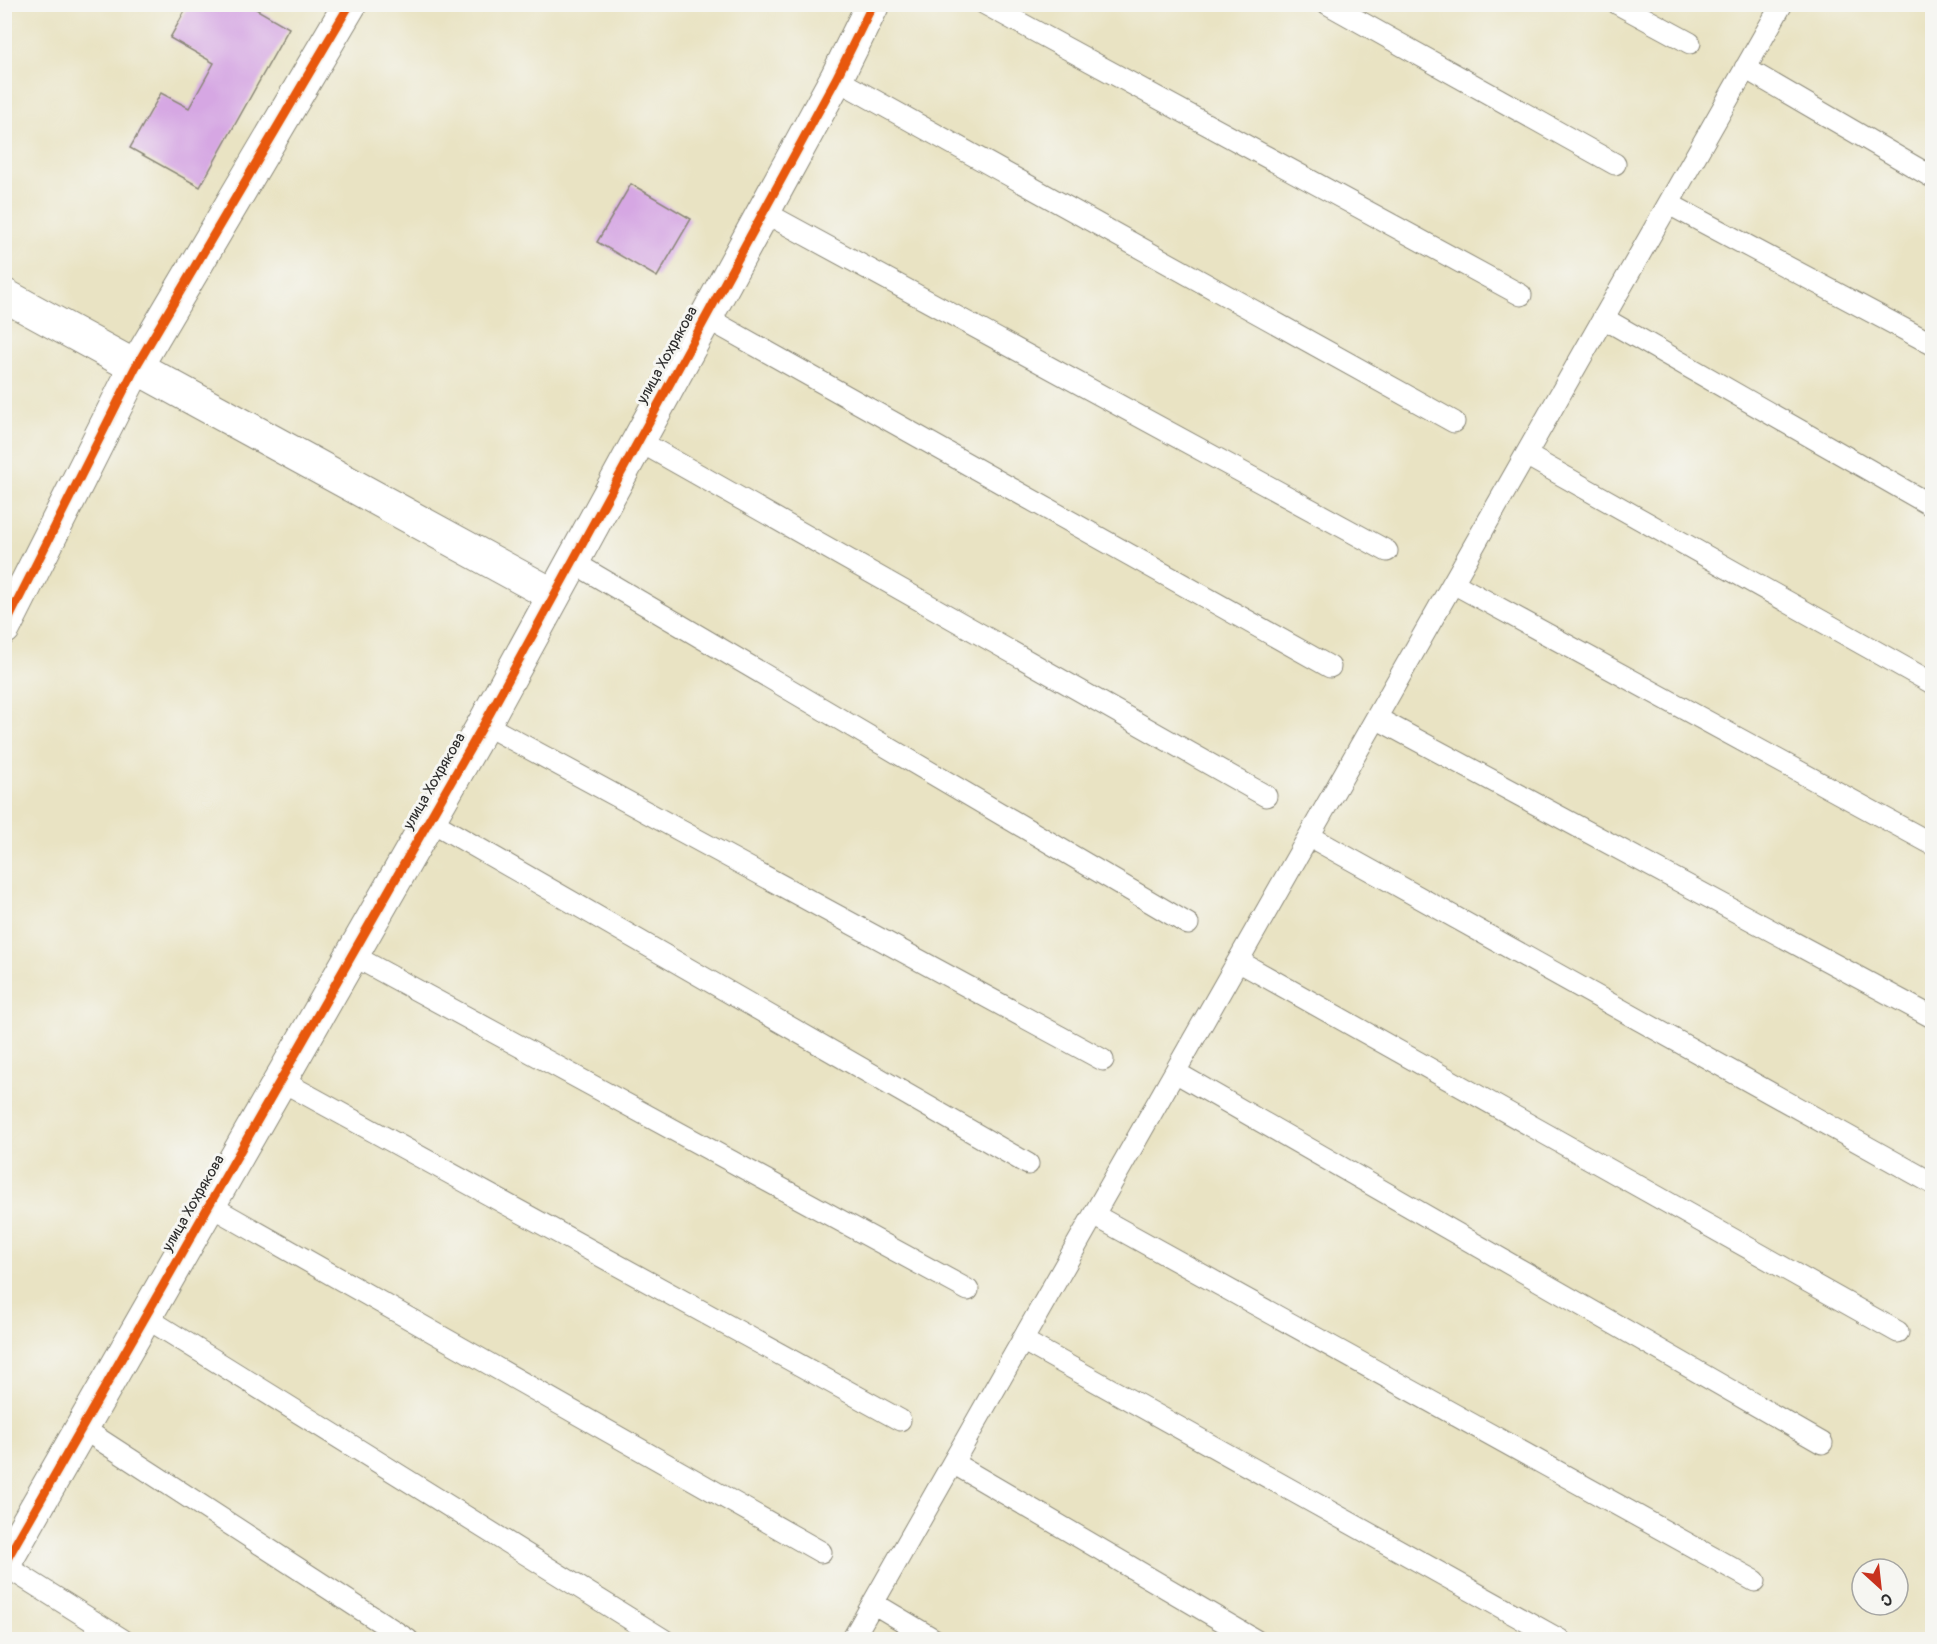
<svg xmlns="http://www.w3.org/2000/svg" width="1937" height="1644" font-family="Pangolin,sans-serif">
<rect width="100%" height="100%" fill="#f6f6f2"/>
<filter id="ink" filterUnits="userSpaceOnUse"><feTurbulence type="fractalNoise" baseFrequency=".0167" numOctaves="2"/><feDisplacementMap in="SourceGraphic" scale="12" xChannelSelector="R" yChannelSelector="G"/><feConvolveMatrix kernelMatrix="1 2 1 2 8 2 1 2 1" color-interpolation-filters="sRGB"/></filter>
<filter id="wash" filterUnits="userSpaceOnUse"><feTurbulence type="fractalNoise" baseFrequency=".008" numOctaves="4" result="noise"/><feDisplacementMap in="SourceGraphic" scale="24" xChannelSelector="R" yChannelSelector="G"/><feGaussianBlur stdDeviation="1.35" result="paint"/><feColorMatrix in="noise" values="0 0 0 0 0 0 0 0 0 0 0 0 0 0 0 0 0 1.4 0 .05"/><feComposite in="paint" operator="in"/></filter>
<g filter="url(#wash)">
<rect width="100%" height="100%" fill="#e9e3c3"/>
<g id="blocks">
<path fill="#d6a7e3" d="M189 4H247L289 28 200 187 130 148 161 93 189 108 214 63 170 38Z
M631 184 691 219 657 277 597 242Z"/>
</g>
</g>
<g filter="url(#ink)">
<use href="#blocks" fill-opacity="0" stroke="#8a8777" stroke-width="1.5"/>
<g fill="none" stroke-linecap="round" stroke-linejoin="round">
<defs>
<path id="lane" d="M985 4 1521 295
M1328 4 1615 164
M1618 4 1690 43
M1745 68 1932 177
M836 79 1454 422
M1669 204 1932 344
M762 211 1387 551
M705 317 1330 667
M1603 318 1932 506
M637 440 1266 796
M1526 455 1932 683
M571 561 1188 924
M1453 583 1932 844
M1376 718 1932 1017
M484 724 1103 1060
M429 820 1028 1164
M1309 836 1932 1183
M352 955 968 1290
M1238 961 1898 1332
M1175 1072 1822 1443
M280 1080 900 1420
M209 1205 821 1552
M1094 1215 1755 1581
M145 1317 664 1640
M1022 1340 1560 1640
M82 1428 408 1640
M953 1463 1255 1640
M4 1565 123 1640
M873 1603 935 1640
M852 1640 1782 4"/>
<path id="street" d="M4 295 553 595
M4 628 135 368 350 4
M4 1564 484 724 836 79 873 4"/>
</defs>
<use href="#lane" stroke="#8a8777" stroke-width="23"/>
<use href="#street" stroke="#8a8777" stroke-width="35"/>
<use href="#lane" stroke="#fff" stroke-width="21"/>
<use href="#street" stroke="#fff" stroke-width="33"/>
<defs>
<path id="cycleway" d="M4 628 135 368 350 4
M4 1564 484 724 836 79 873 4"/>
</defs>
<use href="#cycleway" stroke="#f6f6f2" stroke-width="13"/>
<use href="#cycleway" stroke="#e8590c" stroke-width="9"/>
</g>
</g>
<g text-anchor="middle" stroke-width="6" stroke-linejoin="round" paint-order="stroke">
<g font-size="15" fill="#2b2b2b" stroke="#f6f6f2">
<text transform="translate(667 355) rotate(-61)" y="5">улица Хохрякова</text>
<text transform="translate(434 781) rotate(-60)" y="5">улица Хохрякова</text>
<text transform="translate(193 1203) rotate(-60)" y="5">улица Хохрякова</text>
</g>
</g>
<rect width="1937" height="1644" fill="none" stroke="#f6f6f2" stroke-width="24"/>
<g transform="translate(1880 1587) rotate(153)"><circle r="28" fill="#f6f6f2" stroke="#a5a5a2" stroke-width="1.5"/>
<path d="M0-4.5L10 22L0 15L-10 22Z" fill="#c8321e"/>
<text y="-9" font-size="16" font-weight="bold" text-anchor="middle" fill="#2b2b2b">С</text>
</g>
</svg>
